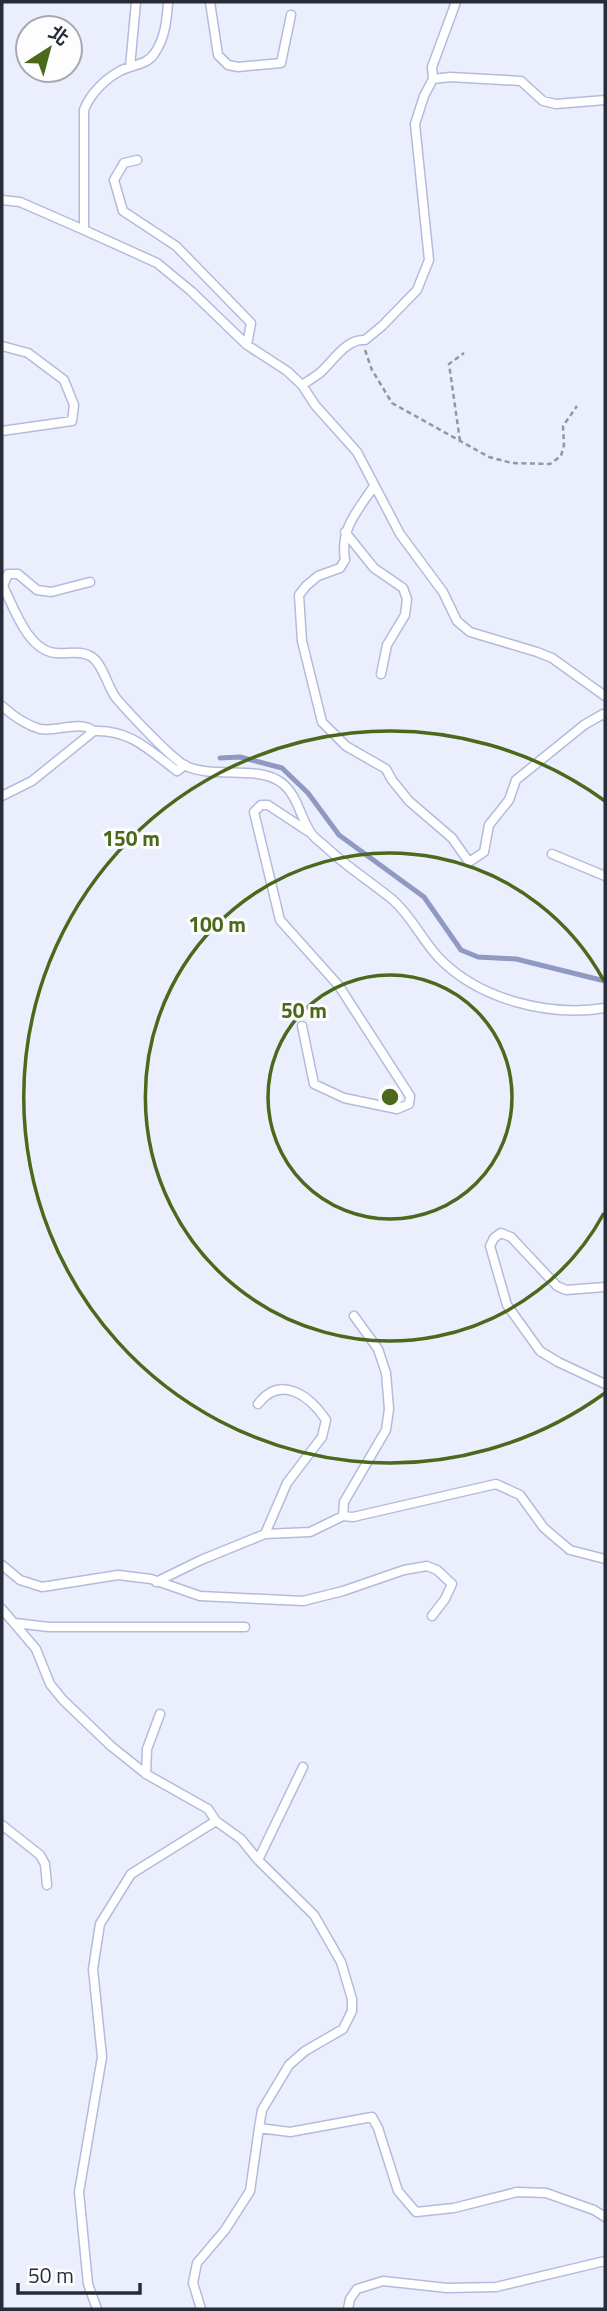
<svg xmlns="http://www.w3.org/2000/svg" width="607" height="2311" font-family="'Titillium Web','Noto Sans TC',sans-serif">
<rect width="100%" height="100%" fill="#ebeffd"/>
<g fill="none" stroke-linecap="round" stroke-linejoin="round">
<path stroke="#8f99c2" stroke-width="5" d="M220 758 240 757 282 768 308 793 339 835 424 897 461 950 478 957 516 959 605 981"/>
<defs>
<path id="service" d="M168 2C167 19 165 39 154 54 147 65 131 65 120 71 105 79 90 94 84 110V230L157 263 191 291 247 345 287 371 302 385 315 405 357 452 400 534 443 592 457 621 470 632 537 652 552 658 605 696
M210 2 218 55 228 65 238 67 281 63 291 15
M130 67 136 2
M433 79 450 77 521 81 543 101 556 104 605 100
M137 160 124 163 114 180 123 211 176 246 251 323 247 345
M2 200 20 202 84 230
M2 346 28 353 64 380 74 405 72 421 2 431
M302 385C308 381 315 377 321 372 333 361 347 338 365 340L382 326 417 290 429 260 415 124 424 96 433 79 432 67 456 2
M374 486C357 512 340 528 345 560L340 568 318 576 306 586 299 595 302 641 322 722 346 746 386 769 392 780 409 801 452 838 469 862 484 852 489 825 509 800 516 780 584 725 603 714 605 716
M345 532 374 568 403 588 407 599 405 615 387 645 381 674
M90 582 51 592 37 590 18 574H8L3 586C14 608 28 651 56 653 68 654 81 650 92 657 104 666 107 686 116 698 128 712 169 756 184 765 212 780 257 764 282 783 298 796 300 817 311 833 315 839 322 843 327 848 347 867 371 882 393 900 412 917 422 940 439 958 480 1000 549 1017 605 1008
M2 706C12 715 26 725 40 729 57 732 79 720 94 731 130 729 150 751 177 771L185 765
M2 796 32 781 94 731
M552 854 605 876
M302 1026 314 1084 344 1098 397 1109 409 1104 410 1096 339 986 280 920 254 812 261 805H268L309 832
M605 1287 566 1290 557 1286 511 1237 501 1233 494 1238 490 1246 507 1305 540 1351 558 1362 605 1384
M354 1316 378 1349 386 1373 389 1409 386 1430 344 1502 343 1516 353 1517 496 1484 520 1495 544 1528 570 1550 605 1559
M258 1404C281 1374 310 1396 326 1420L322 1437 287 1483 265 1534 310 1532 343 1516
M2 1565 20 1580 42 1587 118 1575 151 1579 200 1596 303 1601 343 1591 404 1570 427 1566 437 1570 452 1584 445 1599 432 1616
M156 1582 201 1560 265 1534
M2 1609 36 1649 50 1684 63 1700 111 1746 146 1774 208 1809 216 1821 241 1839 258 1860 314 1915 341 1962 352 1999V2011L343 2029 305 2051 289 2065 262 2110 259 2128 290 2132 372 2117 378 2128 398 2191 416 2212 454 2208 517 2192 546 2193 594 2210 605 2217
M15 1623 49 1627H245
M146 1774 147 1749 160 1714
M2 1825 40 1855 45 1864 47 1885
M258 1860 303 1767
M97 2309 88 2284 79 2192 102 2057 93 1969 100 1924 131 1874 216 1821
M201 2309 193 2283 197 2263 225 2230 250 2191 259 2128
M348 2309 350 2299 357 2289 383 2281 447 2288 496 2287 605 2261"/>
</defs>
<use href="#service" stroke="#b3bbdc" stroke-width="11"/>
<path stroke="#9397a4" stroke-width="2.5" stroke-dasharray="5 3.5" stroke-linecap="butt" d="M365 350 372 370 392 403 489 457 512 463 550 464 561 456 564 445 563 426 577 406
M460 441 449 364 464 353"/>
<use href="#service" stroke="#fff" stroke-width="8"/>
</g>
<g fill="none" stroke="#4b681b" stroke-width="3.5">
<circle cx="390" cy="1097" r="122"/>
<path d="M604 1213A244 244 0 1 1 604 981"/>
<path d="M605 1393A366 366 0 1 1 605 801"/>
</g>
<circle cx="390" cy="1097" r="10" fill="#4b681b" stroke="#fdfdfd" stroke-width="3.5"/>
<g font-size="21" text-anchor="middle" font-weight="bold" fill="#4b681b" stroke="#fdfdfd" stroke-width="6" stroke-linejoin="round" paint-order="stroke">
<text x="131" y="846">150 m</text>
<text x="217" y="932">100 m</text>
<text x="304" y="1018">50 m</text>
</g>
<rect width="607" height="2311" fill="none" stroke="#282b38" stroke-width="7"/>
<g transform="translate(49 49) rotate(36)"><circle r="33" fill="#fdfdfd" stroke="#a8a9ae" stroke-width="2"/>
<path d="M0-5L12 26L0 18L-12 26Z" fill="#4b681b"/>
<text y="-10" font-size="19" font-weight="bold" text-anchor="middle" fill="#282b38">北</text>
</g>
<path d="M18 2283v10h122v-10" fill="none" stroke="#282b38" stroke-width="3.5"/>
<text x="28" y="2283" font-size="21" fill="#282b38" stroke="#fdfdfd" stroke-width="5" paint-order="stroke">50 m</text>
</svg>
